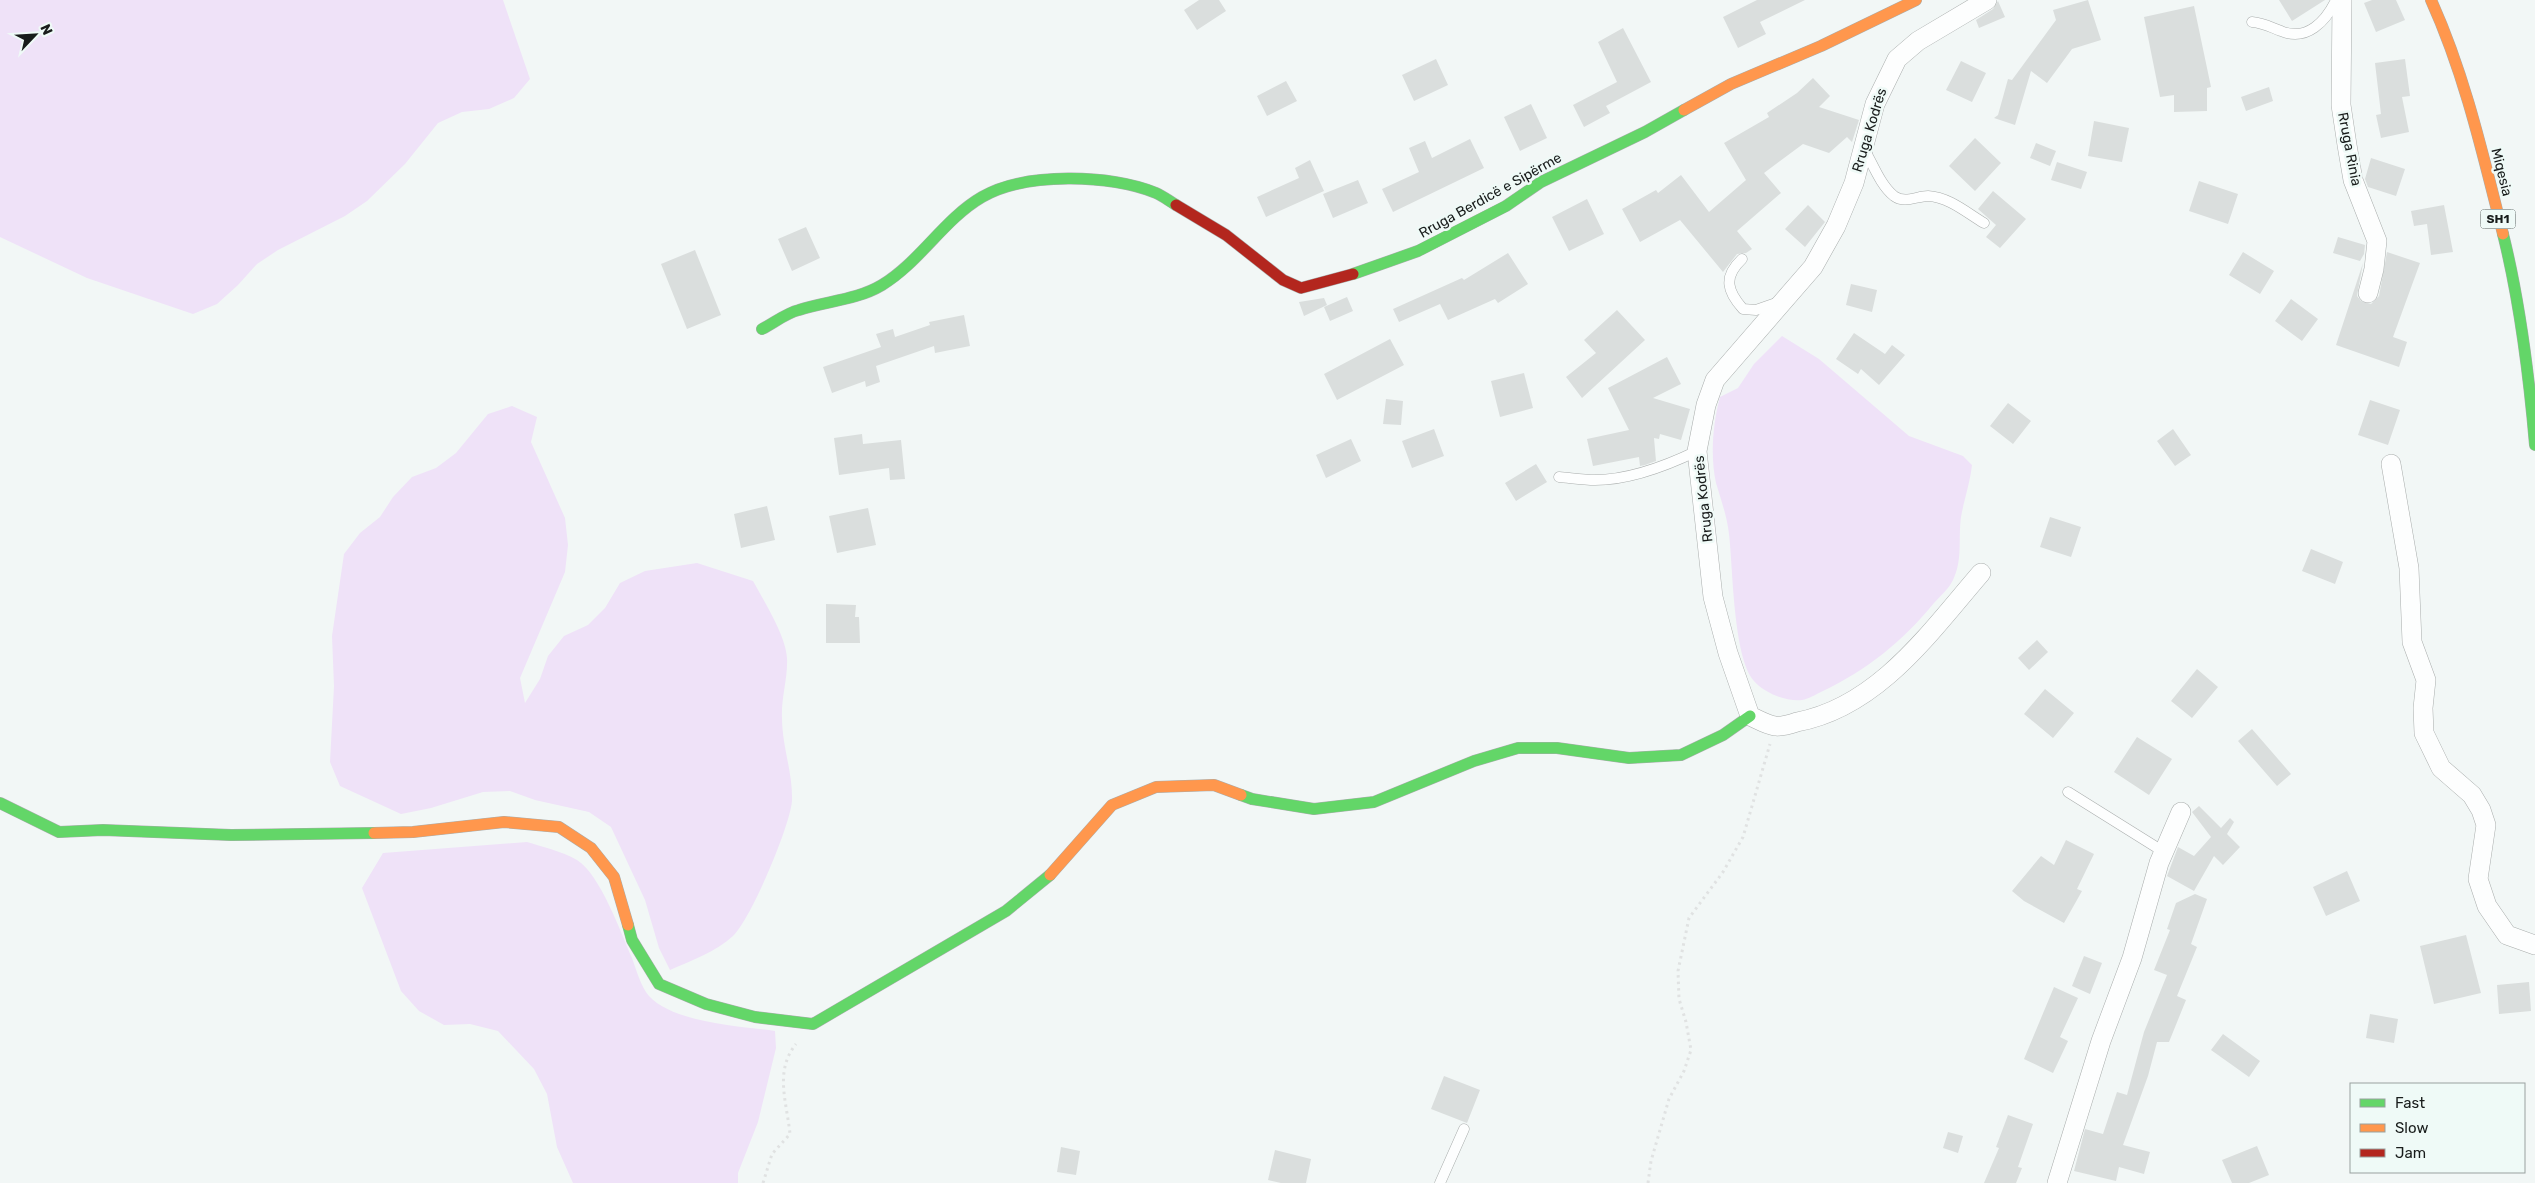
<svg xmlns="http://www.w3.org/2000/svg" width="2535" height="1183" font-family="Rubik,sans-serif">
<rect width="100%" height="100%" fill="#f2f7f6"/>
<path fill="#efe2f8" d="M0 0H503L530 79 514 98 489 109 462 112 438 123 405 164 367 201 345 216 278 250 257 264 238 285 217 304 193 314 87 278 0 237Z
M1782 336 1819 359 1909 436 1963 456 1972 465C1970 483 1964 500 1961 517 1958 539 1963 559 1953 580 1948 590 1941 595 1934 603 1903 641 1867 670 1823 691 1816 694 1809 699 1802 700 1787 702 1764 693 1754 681 1733 657 1733 568 1729 534 1727 516 1721 500 1716 483 1710 456 1713 423 1720 397L1738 388 1754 364Z
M512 406 537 417 531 442 565 518 568 545 565 572 520 678 525 703 540 679 548 656 564 636 588 625 605 608 620 583 645 571 697 563 753 581C764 601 786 636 787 658 788 678 781 698 782 718 782 746 793 773 792 801 790 826 751 919 733 936 715 952 693 960 670 970L659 948 645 900 611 827 589 812 535 800 510 791 483 792 431 808 401 814 340 786 330 762 334 686 332 636 344 554 360 533 380 517 393 497 412 477 436 468 456 453 488 414Z
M527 842C543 847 561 851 577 860 600 874 621 933 632 958 636 969 641 987 649 996 674 1023 740 1026 775 1031L776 1048 758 1122 738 1173V1183H573L557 1147 547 1094 534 1069 498 1031 470 1024 444 1025 419 1011 401 991 362 888 383 853Z"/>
<path fill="#dadedd" d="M1199 0H1219L1226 11 1197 30 1184 10Z
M1757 0H1805L1760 22 1766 34 1738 48 1723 17Z
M2088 0 2101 40 2072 49 2047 83 2031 71 2015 125 1994 118 1998 115 2008 79 2012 80 2056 20 2053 10Z
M2279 0H2325L2292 21Z
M2372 0H2396L2405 20 2376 32 2364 3Z
M1998 1 2005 17 1979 28 1976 20 1993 9Z
M2194 6 2211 87 2207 88V111L2174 112V95L2160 97 2144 17Z
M1623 28 1651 82 1606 106 1610 113 1584 127 1573 105 1617 82 1598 42Z
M1436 59 1448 85 1414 101 1402 75Z
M2405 59 2410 96 2402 97 2409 132 2381 138 2376 115 2381 114 2375 63Z
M1961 61 1986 73 1972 102 1946 90Z
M1813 78 1830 96 1819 107 1859 120 1852 142 1847 137 1829 153 1803 144 1764 173 1781 193 1737 231 1752 249 1746 253 1737 254 1723 272 1680 220 1640 242 1622 209 1656 190 1658 193 1681 175 1709 212 1746 180 1724 143 1769 117 1767 113 1797 93Z
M1286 81 1297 101 1267 116 1257 96Z
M2269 87 2273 101 2246 111 2241 97Z
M1531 104 1547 138 1520 151 1504 117Z
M2094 121 2129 128 2122 162 2088 156Z
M1975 138 2001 163 1975 191 1949 166Z
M1470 139 1484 168 1393 212 1382 189 1419 172 1409 148 1425 141 1432 158Z
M2036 143 2056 151 2050 166 2030 158Z
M2371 158 2405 169 2396 196 2368 187 2365 179Z
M1310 160 1324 191 1266 217 1257 197 1299 178 1295 168Z
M2057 162 2087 172 2081 189 2051 180Z
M1358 180 1368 203 1333 218 1323 194Z
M2199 181 2238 194 2228 224 2189 211Z
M1993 191 2026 219 2000 248 1986 237 1996 225 1978 209Z
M1587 199 1604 234 1569 251 1552 217Z
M1808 205 1825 222 1805 247 1785 229Z
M2444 205 2453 252 2431 255 2427 224 2414 226 2411 211Z
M806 227 820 258 792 271 778 239Z
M2338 237 2365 245 2364 254 2360 261 2333 253Z
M695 250 721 315 687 329 661 264Z
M2243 252 2274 271 2260 294 2229 275Z
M2387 252 2420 263 2393 337 2407 342 2399 367 2336 345 2363 263 2357 296 2361 301 2371 304 2379 296Z
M1508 253 1528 284 1498 303 1495 299 1448 320 1440 304 1399 322 1393 309 1462 278 1464 280Z
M1851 284 1877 290 1872 312 1846 305Z
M1347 297 1353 311 1330 321 1324 307Z
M1324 298 1327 305 1304 316 1299 302Z
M2291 299 2318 319 2302 341 2275 321Z
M1617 310 1645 340 1582 398 1566 377 1596 353 1584 340Z
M964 315 970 346 935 353 934 346 876 366 880 382 866 387 865 381 832 393 823 367 881 347 876 334 893 329 895 337 930 325 929 322Z
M1854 333 1885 354 1892 345 1905 355 1879 385 1861 369 1858 374 1836 359Z
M1390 339 1404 365 1337 400 1324 374Z
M1667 357 1681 384 1653 398 1690 409 1681 440 1660 434 1659 439 1654 438 1656 461 1645 465 1640 466 1639 457 1593 466 1587 439 1629 430 1608 388Z
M1524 373 1533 408 1500 417 1491 381Z
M1386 399 1403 401 1401 425 1383 424Z
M2370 400 2400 410 2388 445 2358 435Z
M2008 403 2031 421 2013 444 1990 426Z
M1434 429 1444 456 1412 468 1402 441Z
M2173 429 2191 455 2175 466 2157 441Z
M862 434 863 444 901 440 905 479 890 480 889 468 839 475 834 438Z
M1351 439 1361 461 1326 478 1316 455Z
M1536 464 1547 482 1516 501 1505 483Z
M767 506 775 540 741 548 734 514Z
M868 508 876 545 837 553 829 516Z
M2050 517 2081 527 2071 557 2040 547Z
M2311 549 2343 562 2335 584 2302 571Z
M826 604 856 605 855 617H859L860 643H826Z
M2037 640 2048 652 2029 670 2018 658Z
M2197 669 2218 687 2192 718 2171 701Z
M2045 689 2074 713 2053 738 2024 714Z
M2252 729 2291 774 2277 786 2238 741Z
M2137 737 2172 759 2149 795 2114 772Z
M2199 806 2221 828 2230 818 2234 822 2227 834 2240 847 2223 865 2214 856 2194 891 2167 876 2178 847 2194 856 2211 837 2192 812Z
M2066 840 2094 854 2077 889 2082 891 2064 923 2024 901 2012 891 2041 856 2054 865Z
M2347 871 2360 901 2326 916 2313 887Z
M2195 894 2207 899 2191 944 2197 947 2177 996 2186 1000 2169 1042H2157L2148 1076 2123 1145 2150 1152 2144 1174 2119 1167 2116 1181 2074 1171 2085 1129 2103 1134 2117 1092 2127 1095 2144 1032 2167 975 2154 970 2170 930 2167 929 2176 903Z
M2466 935 2481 993 2434 1004 2420 946Z
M2084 956 2102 963 2090 994 2072 986Z
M2529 982 2531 1011 2499 1014 2497 985Z
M2054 987 2078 998 2060 1037 2068 1041 2053 1073 2024 1059Z
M2370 1014 2398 1019 2394 1043 2366 1038Z
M2223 1034 2260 1061 2249 1077 2211 1050Z
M1444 1076 1480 1090 1467 1123 1431 1109Z
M2008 1115 2033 1124 2018 1167 2022 1168 2016 1183H1984L1999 1148 1996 1147Z
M1948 1132 1963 1136 1958 1153 1943 1148Z
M2257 1146 2269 1175 2249 1183H2232L2222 1160Z
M1061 1147 1080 1151 1076 1175 1057 1172Z
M1275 1150 1311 1159 1306 1183H1281L1268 1180Z"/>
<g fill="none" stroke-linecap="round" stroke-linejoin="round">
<defs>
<path id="lane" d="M2252 22C2264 23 2270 27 2281 31 2307 42 2326 21 2336 0
M1863 147C1872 162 1880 185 1894 196 1905 204 1917 196 1928 196 1949 197 1967 213 1984 223
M1742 259C1723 277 1727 291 1743 309L1756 310 1779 302
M1559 477C1571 478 1583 480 1595 480 1629 480 1666 466 1697 451
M2068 792 2164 852
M1440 1183 1464 1129"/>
<path id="street" d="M2342 0 2341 105 2347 145 2353 180 2377 241 2374 269 2368 293
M2391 464 2409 568 2412 642 2426 680 2423 708 2424 733 2441 768 2472 795 2481 810 2486 825 2478 879 2487 906 2507 935 2535 945
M1981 573C1930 632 1878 707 1797 722 1791 724 1781 727 1775 726 1767 725 1757 719 1750 716L1728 653 1713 597 1697 451 1706 405 1715 380 1813 267 1836 226 1854 183 1875 104 1897 59 1918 41 1987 0
M2057 1183 2101 1041 2132 958 2159 863 2181 812"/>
<path id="fast" d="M2503 234C2520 302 2529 375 2535 445
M1353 274 1418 251 1506 206 1541 182 1645 132 1684 110
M762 329C774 323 786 313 799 310 827 301 857 300 882 285 920 262 944 219 982 197 1025 172 1111 174 1156 193 1163 196 1169 201 1176 205
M1241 795 1252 799 1314 809 1374 802 1474 761 1518 748H1557L1629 758 1681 755 1723 735 1750 716
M0 803 59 832 103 830 231 835 374 833
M628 925 632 940 659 984 706 1004 755 1017 813 1024 1006 911 1050 875"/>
<path id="slow" d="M2431 0C2465 75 2483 155 2503 234
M1684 110 1731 84 1821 46 1916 0
M374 833 413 832 504 822 559 827 591 848 614 877 628 925
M1050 875 1112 805 1156 787 1214 785 1241 795"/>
<path id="jam" d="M1176 205 1226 235 1283 280 1301 288 1353 274"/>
</defs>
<use href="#lane" stroke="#a9adac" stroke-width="11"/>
<use href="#street" stroke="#a9adac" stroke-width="20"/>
<use href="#fast" stroke="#a9adac" stroke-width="12"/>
<use href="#slow" stroke="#a9adac" stroke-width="12"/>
<use href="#jam" stroke="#a9adac" stroke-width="12"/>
<path stroke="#e0e2e2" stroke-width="3" stroke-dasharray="2.5 4" stroke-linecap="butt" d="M763 1183 772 1154 790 1134C787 1103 774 1071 796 1044
M1648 1183 1651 1161 1669 1099 1684 1071 1691 1050 1686 1022 1679 999 1678 971 1689 918 1723 872 1743 837 1770 744"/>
<use href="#lane" stroke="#fdfefe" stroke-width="10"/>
<use href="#street" stroke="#fdfefe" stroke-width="19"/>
<use href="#fast" stroke="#63d668" stroke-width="11"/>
<use href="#slow" stroke="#ff974d" stroke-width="11"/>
<use href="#jam" stroke="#b3261e" stroke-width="11"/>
</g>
<g text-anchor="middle" stroke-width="5" stroke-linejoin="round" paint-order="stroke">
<rect fill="#effaf7" stroke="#585f5d" stroke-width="1" x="2480.5" y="209.5" width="35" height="19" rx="4"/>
<g font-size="12" font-weight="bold" fill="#181c1b">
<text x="2498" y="223">SH1</text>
</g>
<g font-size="14" fill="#181c1b" stroke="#effaf7">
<text transform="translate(1869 130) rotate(-73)" y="5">Rruga Kodrës</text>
<text transform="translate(2350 149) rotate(79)" y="5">Rruga Rinia</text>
<text transform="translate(2502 172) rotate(76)" y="5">Miqesia</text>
<text transform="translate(1490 195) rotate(-29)" y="5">Rruga Berdicë e Sipërme</text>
<text transform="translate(1703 499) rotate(-96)" y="5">Rruga Kodrës</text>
</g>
</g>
<rect x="2350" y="1083" width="175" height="90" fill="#effaf7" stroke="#99a19f"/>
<rect x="2360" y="1099" width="25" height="8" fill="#63d668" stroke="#99a19f"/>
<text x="2395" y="1108" font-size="15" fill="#181c1b">Fast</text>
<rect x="2360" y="1124" width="25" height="8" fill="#ff974d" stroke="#99a19f"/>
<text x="2395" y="1133" font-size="15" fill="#181c1b">Slow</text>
<rect x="2360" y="1149" width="25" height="8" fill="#b3261e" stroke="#99a19f"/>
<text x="2395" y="1158" font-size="15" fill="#181c1b">Jam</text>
<g transform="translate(35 35) rotate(65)" stroke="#effaf7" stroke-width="4" paint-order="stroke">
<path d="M0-4L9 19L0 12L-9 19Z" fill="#181c1b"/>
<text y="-8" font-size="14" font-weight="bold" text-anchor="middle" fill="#181c1b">N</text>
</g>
</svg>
